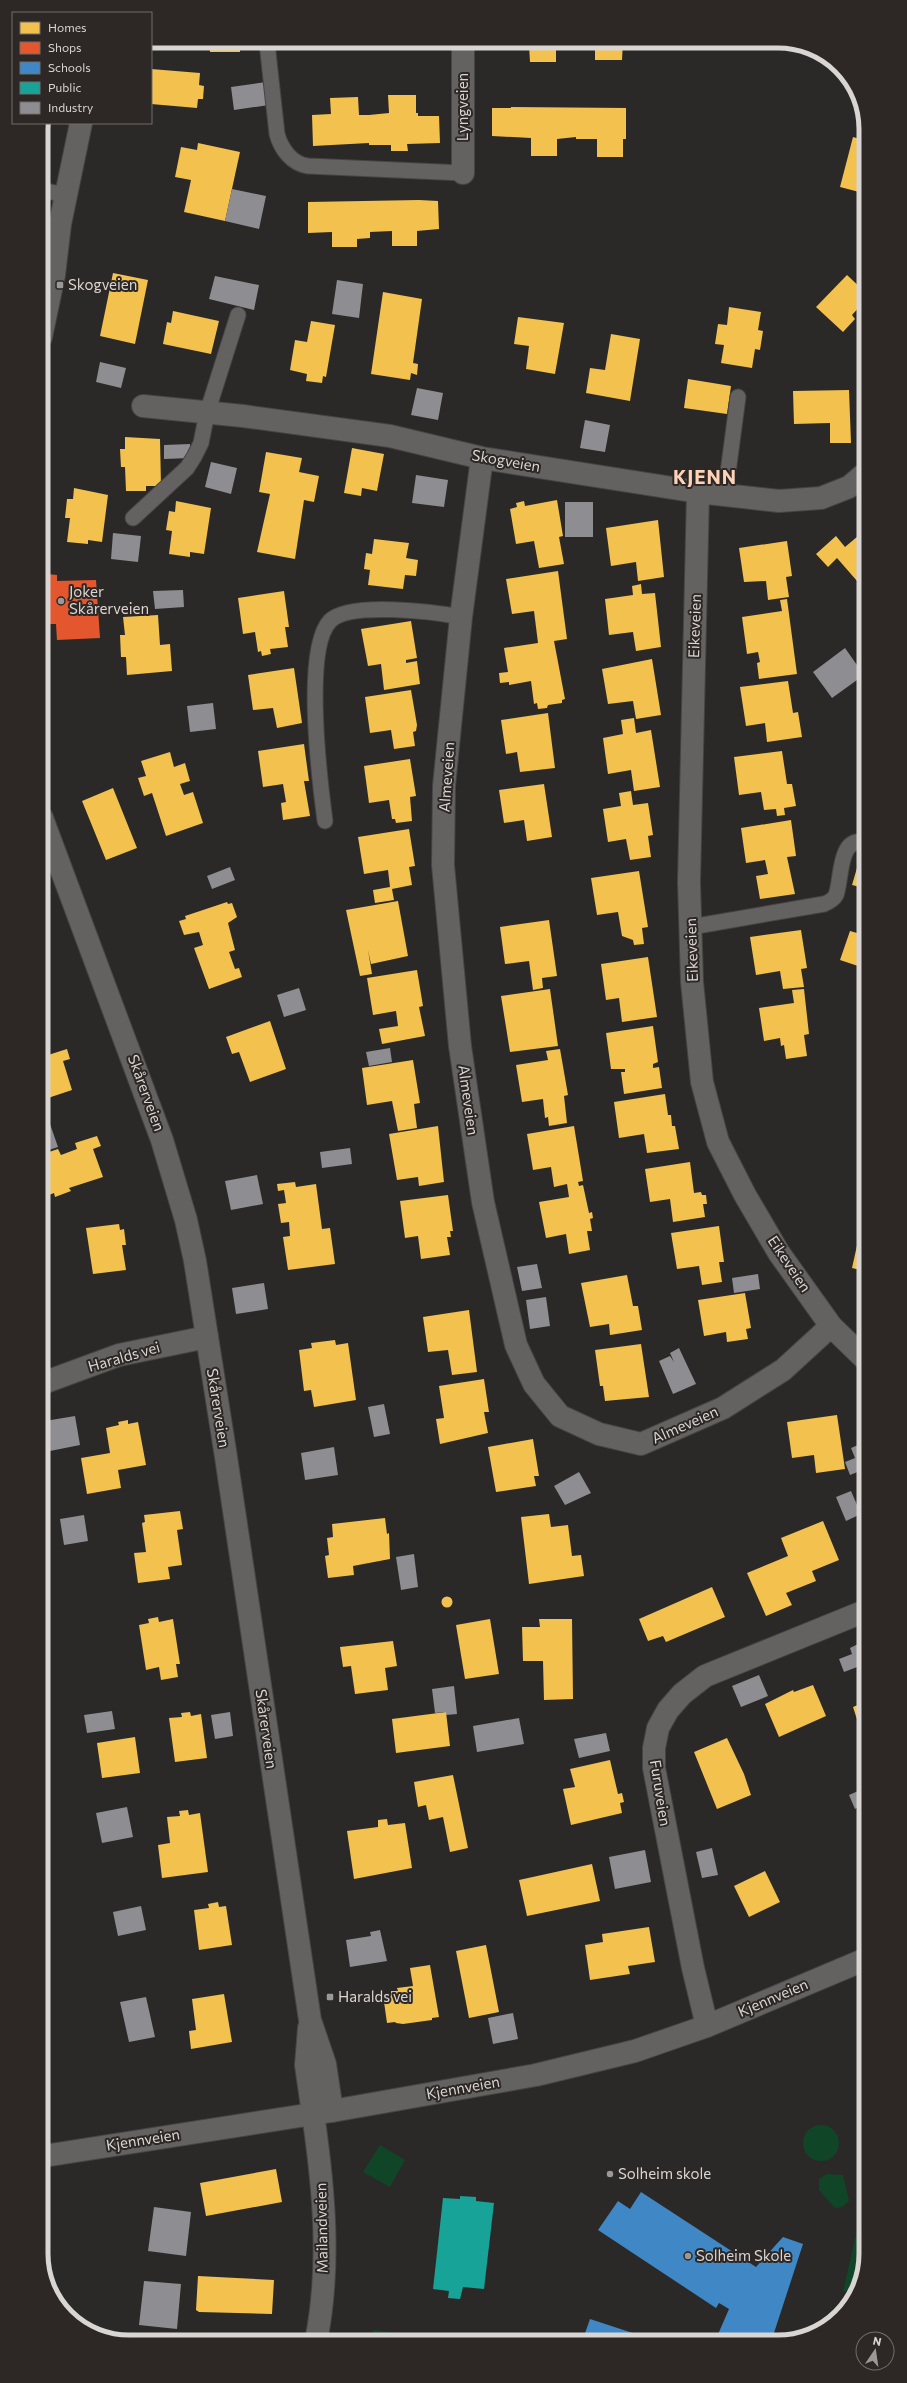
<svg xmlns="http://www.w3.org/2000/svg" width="907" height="2383" font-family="Commissioner,sans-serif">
<rect width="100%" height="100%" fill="#2b2927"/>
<path fill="#114528" d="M803 2143a18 18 0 1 1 36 0a18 18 0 1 1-36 0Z
M380 2145 405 2160 390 2187 363 2172Z
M827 2174 843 2175 849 2201 842 2207 835 2208 819 2190V2179Z
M866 2191V2254L853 2292 843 2291Z
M373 2330 451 2340 372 2341Z"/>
<path fill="#f2c14e" d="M209 41H240V52H210Z
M492 41H566V42L556 45V62H530L529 45 492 46Z
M577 41H623L622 60H595V44L576 45Z
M151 69 200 73 199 85 204 86 203 99H198L197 108 151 104Z
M388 95H416V113H418V116H439L440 143 407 144 408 151H391V145H369V143L313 146 312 115 331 114 330 98 358 97 359 115H369L389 113Z
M511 107 626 108V139H623V157H597V139H576V137L557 139V156H531V138L492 136V108H511Z
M853 137 863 140V193L840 187Z
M198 143 240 152 225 221 184 212 191 180 175 177 181 147 197 150Z
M419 200 438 201 439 229 417 231V246H392V231L370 232V238L357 239V247H332V232L308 233V202Z
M113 273 148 280 135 344 100 336Z
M847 275 863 290V303L852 315 855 319 843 332 816 307Z
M383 292 422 299 413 363 418 364 417 375 411 373 410 380 371 374Z
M729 307 761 312 758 330 763 331 760 350 755 349 752 368 721 363 724 345 715 344 718 324 727 325Z
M173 311 219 321 211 354 163 344 167 322 171 323Z
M518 317 564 323 555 374 526 369 529 346 514 344Z
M311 321 335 325 326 377 323 376 322 383 306 381 307 374 290 370 295 340 307 342Z
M611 334 640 339 630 401 586 393 590 368 605 370Z
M688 379 731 386 727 414 684 408Z
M849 390 851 443H830V423L794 424 793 391Z
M125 437 160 439 161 486H146V491H126L125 467H121L120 449H125Z
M352 448 384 454 377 491 362 488 361 496 344 493Z
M266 452 302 458 299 472 319 476 314 502 304 500 295 559 257 552 270 494 259 492Z
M74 488 108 495 102 542 88 540V544L67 542 70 518H65L67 499H73Z
M557 500 563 536 559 537 564 564 539 568 534 541 516 544 510 509 517 507 516 503 524 501 525 506Z
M176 501 211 508 204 554 190 552V557L169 554 172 531 166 530 169 511 175 512Z
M658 520 664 577 638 581 636 562 611 566 606 528Z
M864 531V589L837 558 828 567 816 554 836 536 845 547Z
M374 539 409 543 406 558 418 560 416 576 405 575 403 589 368 585 370 570 364 569 366 553 372 554Z
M787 541 792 576 786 577 789 597 768 600 766 581 744 582 739 548Z
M558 571 567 639 554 641 565 699 562 700V703L548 705 547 708 538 709 537 703 534 704 531 681 509 685V682L500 683 499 673 508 672 504 648 538 643 534 611 512 614 506 579Z
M641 584 642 594 655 593 661 647 636 651 633 632 609 635 605 599 633 595 632 586Z
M284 591 289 627H285L288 647 270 649 271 654 262 656 261 651 258 652 255 632 243 634 238 598Z
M787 599 797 674 759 679 757 663 760 662 758 652 747 654 742 617 782 611 780 600Z
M158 615 160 645 170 644 172 671 127 675 126 657H121L120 635H125L123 617Z
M411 621 417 658 406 660V663L417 661 420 684 384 690 381 664 368 666 361 629Z
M652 659 661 715 636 719 633 701 608 704 602 669Z
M294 668 302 723 277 728 273 708 253 710 248 675Z
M788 681 793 713 798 712 802 737 767 742 765 723 746 726 740 687Z
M411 690 417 725 416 731 413 732 415 746 394 749 391 730 370 733 365 697Z
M863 708H864V746L858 745Z
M548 713 555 768 520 772 517 752 506 754 501 720Z
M634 718 636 733 651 730 660 787 634 791 631 770 608 774 603 738 623 734 621 720Z
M304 744 309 781H304L310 816 283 820 281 803 286 802 283 784 263 787 258 751Z
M782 751 787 784H792L796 806 784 808 785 815 777 816 776 809 764 810 761 792 739 795 734 757Z
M170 752 174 767 185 763 190 781 180 784 184 795 193 792 203 823 166 836 152 793 144 796 138 778 146 776 141 761Z
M410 759 416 796 410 797 412 821 396 823 395 819H392L389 800 369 803 364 766Z
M544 784 552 837 527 841 524 820 504 823 499 790Z
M113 788 137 848 106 860 82 801Z
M631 791 633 805 648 803 653 835 648 836 651 857 630 860 626 839 608 842 603 809 621 806 619 793Z
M791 820 796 856 787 857 795 894 760 899 756 876 768 874 765 860 746 863 741 828Z
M409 829 415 866 409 867 412 885 392 889 394 900 375 903 373 890 390 887 388 870 364 874 358 837Z
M862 851H864V888L852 885Z
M639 871 648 927 642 928 644 944 634 945 633 940 622 936 618 912 597 915 591 878Z
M398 901 408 956 371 964 368 950 372 974 360 976 346 910Z
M227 902 228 904 232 903 237 917 228 923 235 950 229 952 235 969 239 968 242 977 209 989 194 948 203 945 199 932 184 935 179 921 186 919 185 916Z
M549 920 557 976 542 978 543 988 533 990 529 961 505 964 500 927Z
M801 930 807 968 801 969 804 987 783 989 780 971 756 975 750 937Z
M850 931 864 935V968L840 960Z
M648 957 657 1017 622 1022 619 998 606 1000 601 964Z
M417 970 423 1006 419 1007 425 1036 382 1044 379 1029 398 1026 396 1011 373 1015 367 978Z
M550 989 558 1046 510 1052 501 996Z
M804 989 809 1034 804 1035 807 1056 786 1059 784 1045 781 1046 780 1038 764 1041 759 1008 794 1003 792 990Z
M42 991 48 1005 42 1007Z
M270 1021 286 1069 250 1082 239 1052 232 1054 226 1037Z
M653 1026 658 1062 653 1064V1068L659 1067 662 1088 624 1094 621 1072H625V1069H611L606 1033Z
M67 1049 70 1059 63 1061 72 1090 42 1100V1064L46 1062 45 1056Z
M560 1049 568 1095 564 1096 567 1123 549 1126 548 1117 545 1118 543 1099 522 1102 516 1065 548 1060 546 1051Z
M413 1060 420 1103 414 1104 417 1128 398 1131 392 1101 367 1105 362 1068Z
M665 1094 668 1115H671L672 1126H675L679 1149 647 1153 644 1134 619 1138 614 1102Z
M438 1126 444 1182 419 1186 418 1177 397 1180 389 1134Z
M574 1126 583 1181 578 1182 579 1186 583 1185 589 1213 592 1212 593 1218 590 1219 592 1231H587L590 1250 569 1254 566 1234 546 1238 539 1202 569 1197 567 1184 554 1187 551 1167 533 1170 527 1134Z
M97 1136 101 1146 93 1149 103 1177 69 1188 71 1191 55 1197 54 1193 49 1195 43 1178V1154L58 1149 61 1155 77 1149 75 1143Z
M690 1162 694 1193 701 1192 702 1195H706L707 1204H703L705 1217 673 1222 670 1199 650 1202 645 1169Z
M295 1182 296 1187 316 1184 322 1229 330 1228 335 1264 288 1270 283 1237 290 1236 289 1222 281 1223 278 1204 286 1203 284 1190 278 1191 277 1184Z
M448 1195 453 1231H450L451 1237H447L450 1255 421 1259 418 1236 405 1238 400 1201Z
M119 1224 120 1230 124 1229 126 1245H122L126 1270 93 1274 86 1228Z
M719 1226 724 1262H719L722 1282 702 1285 699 1266 677 1269 671 1233Z
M860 1232 865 1233V1271L852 1268Z
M627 1275 633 1306H638L642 1330 610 1335 609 1324 590 1327 581 1283Z
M745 1293 751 1328 746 1329 748 1339 727 1342 726 1332 704 1336 698 1300Z
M469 1310 477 1372 452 1375 448 1350 428 1352 423 1317Z
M335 1340 336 1345 348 1343 356 1400 314 1407 311 1390 304 1391 299 1350 312 1348 311 1343Z
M641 1344 649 1397 605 1401 603 1386H600L595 1350Z
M484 1379 489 1412H484L488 1433 440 1444 436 1419 444 1418 439 1386Z
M837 1415 845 1469 816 1473 814 1455 792 1458 787 1422Z
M128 1420V1424L138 1422 146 1465 118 1470 121 1488 87 1494 81 1458 110 1453 106 1428 119 1425 118 1422Z
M533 1439 539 1476H534L536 1486 496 1492 488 1447Z
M180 1511 183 1529 177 1530 182 1565 168 1567 170 1579 138 1583 134 1553 146 1552 142 1523 145 1522 144 1515Z
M549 1514 551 1527 568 1525 572 1556 581 1555 584 1576 529 1584 521 1517Z
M385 1518 387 1534 389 1533 390 1559 353 1566 354 1575 328 1578 325 1556 329 1555 327 1538 333 1537 332 1524Z
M823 1521 839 1560 812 1571 816 1581 786 1593 792 1605 766 1616 747 1573 788 1556 781 1538Z
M712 1587 725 1617 666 1642 663 1636 648 1641 639 1619Z
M441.5 1602a5.5 5.5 0 1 1 11 0a5.5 5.5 0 1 1-11 0Z
M158 1617 159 1622 173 1619 180 1664H176L178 1677 161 1680 159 1667 146 1670 139 1625 149 1623 148 1619Z
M490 1619 499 1674 465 1679 456 1625Z
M539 1619H572L573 1699 544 1700 543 1661H523L522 1627H540Z
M393 1641 397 1666 385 1668 388 1690 355 1694 351 1666 343 1667 340 1647Z
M813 1685 826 1716 779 1737 765 1704 793 1690 794 1692Z
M865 1702V1744L853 1707Z
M190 1712 191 1716 201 1714 207 1758 175 1762 169 1718 182 1717 181 1713Z
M446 1712 450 1746 396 1753 392 1719Z
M135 1737 140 1773 102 1778 97 1743Z
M727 1738 744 1774 751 1795 717 1809 694 1752Z
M610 1760 618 1794 622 1793 624 1802 620 1803 622 1813 571 1825 563 1789 575 1787 570 1769Z
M453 1775 468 1848 450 1852 443 1817 429 1820 426 1805 418 1807 414 1782Z
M188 1810 189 1815 200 1813 208 1872 162 1878 158 1845 170 1843 167 1817 180 1816 179 1811Z
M387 1819 388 1825 405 1823 412 1868 354 1879 347 1831 378 1827V1820Z
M592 1864 600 1901 527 1916 519 1880Z
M765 1871 780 1902 749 1917 734 1886Z
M218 1902 219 1907 226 1906 232 1945 199 1950 194 1910 209 1908 208 1904Z
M649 1927 655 1962 628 1966 630 1974 590 1980 585 1945 603 1942 602 1934Z
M486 1945 499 2012 469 2018 456 1951Z
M430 1965 439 2017 432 2018V2020L403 2024 396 2023 395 2022 387 2023 383 1995 391 1994V1991H398L397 1988 413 1986 410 1968Z
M224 1994 232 2042 191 2049 189 2031 196 2030 192 1999Z
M276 2169 282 2202 206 2216 200 2183Z
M198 2276 274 2280 272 2314 199 2312 196 2310Z"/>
<path fill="#e4572e" d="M42 567 48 568 47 574 57 575V581L96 580 100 638 57 640 56 624H42Z"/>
<path fill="#3f88c5" d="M641 2192 756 2267 783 2237 803 2244 772 2339H716L729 2309 719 2303 716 2308 598 2230 618 2201 630 2209Z
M590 2319 651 2339V2340H563L566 2333 583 2339Z"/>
<path fill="#17a398" d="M460 2196 476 2197V2201L494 2203 484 2289 463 2287 460 2299 448 2298 449 2291 433 2289 443 2198 460 2199Z"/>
<path fill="#8d8d92" d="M266 82 269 105 234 110 231 87Z
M232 189 266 196 259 229 225 221Z
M215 276 259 285 254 310 209 299Z
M337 280 363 284 359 318 332 314Z
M100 362 126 368 121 388 96 382Z
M417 388 443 393 438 420 411 415Z
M863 391V404L857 398Z
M585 420 610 425 605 452 580 448Z
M190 444V458L164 459V445Z
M211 462 237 468 231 494 205 487Z
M416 475 448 480 444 507 412 503Z
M565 502H593V537H565Z
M113 533 141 536 138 562 111 559Z
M183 590 184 607 155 609 153 591Z
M845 648 864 675 832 698 813 672Z
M213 703 216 729 190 732 187 706Z
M230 867 235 880 212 889 207 876Z
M299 988 306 1010 284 1017 277 995Z
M390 1048 392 1062 369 1066 366 1052Z
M50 1124 58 1147 43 1152V1127Z
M350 1148 352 1164 322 1168 320 1152Z
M257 1175 263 1204 231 1210 225 1181Z
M537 1264 542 1288 522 1291 517 1267Z
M758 1274 760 1289 734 1293 732 1278Z
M264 1283 268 1309 236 1314 232 1288Z
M546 1297 550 1326 530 1329 526 1300Z
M679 1348 696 1384 673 1394 659 1361 670 1356 674 1362 670 1353Z
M384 1404 390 1434 374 1437 368 1407Z
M75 1416 80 1445 50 1451 45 1421Z
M865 1442V1469L850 1475 845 1462 855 1458 851 1448Z
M334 1447 338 1475 305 1480 301 1453Z
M579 1472 591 1493 565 1505 554 1486Z
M851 1491 861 1514 846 1521 836 1497Z
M84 1515 88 1541 64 1545 60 1519Z
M414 1554 418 1587 401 1590 396 1557Z
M858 1644 865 1664 844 1672 839 1659 852 1654 850 1648Z
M759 1675 768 1696 741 1707 732 1686Z
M454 1686 457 1714 446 1715V1712L435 1713 432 1689Z
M112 1711 115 1729 87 1733 84 1715Z
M230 1712 233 1736 215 1739 211 1715Z
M519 1718 524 1744 477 1752 473 1726Z
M606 1733 610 1751 579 1758 574 1739Z
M865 1788V1804L855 1809 849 1795Z
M127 1807 133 1837 102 1843 96 1813Z
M712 1848 718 1875 702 1878 696 1852Z
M645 1850 651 1882 615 1889 609 1857Z
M141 1906 146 1930 118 1936 113 1912Z
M380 1930 387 1961 350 1967 346 1940 371 1936 370 1932Z
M146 1997 155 2037 129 2042 120 2002Z
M513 2013 518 2039 493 2044 488 2018Z
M154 2207 191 2212 186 2256 148 2251Z
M144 2281 181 2284 177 2329 139 2325Z"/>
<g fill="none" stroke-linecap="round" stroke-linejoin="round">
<defs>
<path id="lane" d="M267 43 277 134C281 149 292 164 308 166L463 173
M41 190 66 195
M725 495 738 397
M133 518 187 468 194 457 201 443 207 413 238 315
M325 821C320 783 303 649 330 621 349 601 435 612 461 617
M691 927 824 904C829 902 834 899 836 895 842 880 838 837 864 842"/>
<path id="street" d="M463 173V41
M143 406 243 416 390 436 482 458 698 492 779 501 821 498 849 487 863 475
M482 458 461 617 444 786 443 865 460 1046 483 1202 516 1345 534 1384 560 1416 599 1434 641 1444 723 1408 783 1370 831 1326
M698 492 689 882 692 982 702 1082 718 1142 745 1195 779 1253 831 1326 865 1359
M43 1383 119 1355 207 1337
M707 2026 693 1968 654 1768V1748L658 1728 668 1710 682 1694 705 1676 865 1611
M332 2111 536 2075 635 2051 707 2026 866 1959
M313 2114C324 2189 331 2266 316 2341"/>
<path id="secondary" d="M41 337 54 275 60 224 81 123
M42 818 162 1140 186 1220 195 1261 226 1457 310 2020 325 2064 332 2111 44 2156
M309 2028 306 2065 313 2114"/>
</defs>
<use href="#lane" stroke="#474543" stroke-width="17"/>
<use href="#street" stroke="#474543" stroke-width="24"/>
<use href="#secondary" stroke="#474543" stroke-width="24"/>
<use href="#lane" stroke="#646261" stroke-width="15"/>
<use href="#street" stroke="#646261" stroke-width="22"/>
<use href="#secondary" stroke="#646261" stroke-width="22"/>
</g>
<g fill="#9b9997" stroke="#2d2825" stroke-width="1.5">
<rect x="56" y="281" width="8" height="8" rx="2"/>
<circle cx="61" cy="601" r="4"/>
<rect x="326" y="1993" width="8" height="8" rx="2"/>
<circle cx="610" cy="2174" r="4"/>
<circle cx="688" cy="2256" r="4"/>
</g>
<g text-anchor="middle" stroke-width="4" stroke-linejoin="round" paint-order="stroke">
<g font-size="15" fill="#d8d5d3" stroke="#2d2825">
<text transform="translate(463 107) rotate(-90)" y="5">Lyngveien</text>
<text transform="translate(506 461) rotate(10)" y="5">Skogveien</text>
<text transform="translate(695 626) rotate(-88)" y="5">Eikeveien</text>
<text transform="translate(447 777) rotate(-86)" y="5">Almeveien</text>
<text transform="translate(692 950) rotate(-92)" y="5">Eikeveien</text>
<text transform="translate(146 1093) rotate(70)" y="5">Skårerveien</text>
<text transform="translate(468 1100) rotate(82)" y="5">Almeveien</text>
<text transform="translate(789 1264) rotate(56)" y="5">Eikeveien</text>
<text transform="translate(124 1357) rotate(-16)" y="5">Haralds vei</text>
<text transform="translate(218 1408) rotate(81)" y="5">Skårerveien</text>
<text transform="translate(685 1425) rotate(-24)" y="5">Almeveien</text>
<text transform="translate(266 1729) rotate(82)" y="5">Skårerveien</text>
<text transform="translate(660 1793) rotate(81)" y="5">Furuveien</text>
<text transform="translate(773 1998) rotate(-23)" y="5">Kjennveien</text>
<text transform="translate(463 2088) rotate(-10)" y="5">Kjennveien</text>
<text transform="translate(143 2140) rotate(-9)" y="5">Kjennveien</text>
<text transform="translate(322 2228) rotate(-91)" y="5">Mailandveien</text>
</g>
<g font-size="15" fill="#d8d5d3" stroke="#2d2825" text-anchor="start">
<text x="68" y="290">Skogveien</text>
<text x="69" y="597">Joker<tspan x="69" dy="17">Skårerveien</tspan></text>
<text x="338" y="2002">Haralds vei</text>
<text x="618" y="2179">Solheim skole</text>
<text x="696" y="2261">Solheim Skole</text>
</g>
<g font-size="19" font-weight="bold" letter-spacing="1" fill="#fdd2b7" stroke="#2d2825">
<text x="705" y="484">KJENN</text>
</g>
</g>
<path d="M0 0H907V2383H0ZM129 48H778A81 81 0 0 1 859 129V2254A81 81 0 0 1 778 2335H129A81 81 0 0 1 48 2254V129A81 81 0 0 1 129 48Z" fill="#2d2825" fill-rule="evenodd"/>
<path fill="none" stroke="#d8d5d3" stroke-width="5" d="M129 48H778A81 81 0 0 1 859 129V2254A81 81 0 0 1 778 2335H129A81 81 0 0 1 48 2254V129A81 81 0 0 1 129 48Z"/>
<rect x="12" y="12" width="140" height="112" fill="#2d2825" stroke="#716d6b"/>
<rect x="20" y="22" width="20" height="12" fill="#f2c14e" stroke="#716d6b"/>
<text x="48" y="32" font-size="12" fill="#d8d5d3">Homes</text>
<rect x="20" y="42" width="20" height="12" fill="#e4572e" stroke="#716d6b"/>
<text x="48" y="52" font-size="12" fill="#d8d5d3">Shops</text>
<rect x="20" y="62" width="20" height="12" fill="#3f88c5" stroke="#716d6b"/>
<text x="48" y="72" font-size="12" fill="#d8d5d3">Schools</text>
<rect x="20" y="82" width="20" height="12" fill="#17a398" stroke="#716d6b"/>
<text x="48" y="92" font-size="12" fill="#d8d5d3">Public</text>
<rect x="20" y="102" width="20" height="12" fill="#8d8d92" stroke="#716d6b"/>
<text x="48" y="112" font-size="12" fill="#d8d5d3">Industry</text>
<g transform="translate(875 2351) rotate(13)"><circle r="19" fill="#2d2825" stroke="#716d6b"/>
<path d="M0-3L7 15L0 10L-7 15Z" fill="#9b9997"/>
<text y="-6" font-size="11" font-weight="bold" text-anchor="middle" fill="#d8d5d3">N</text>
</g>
</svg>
